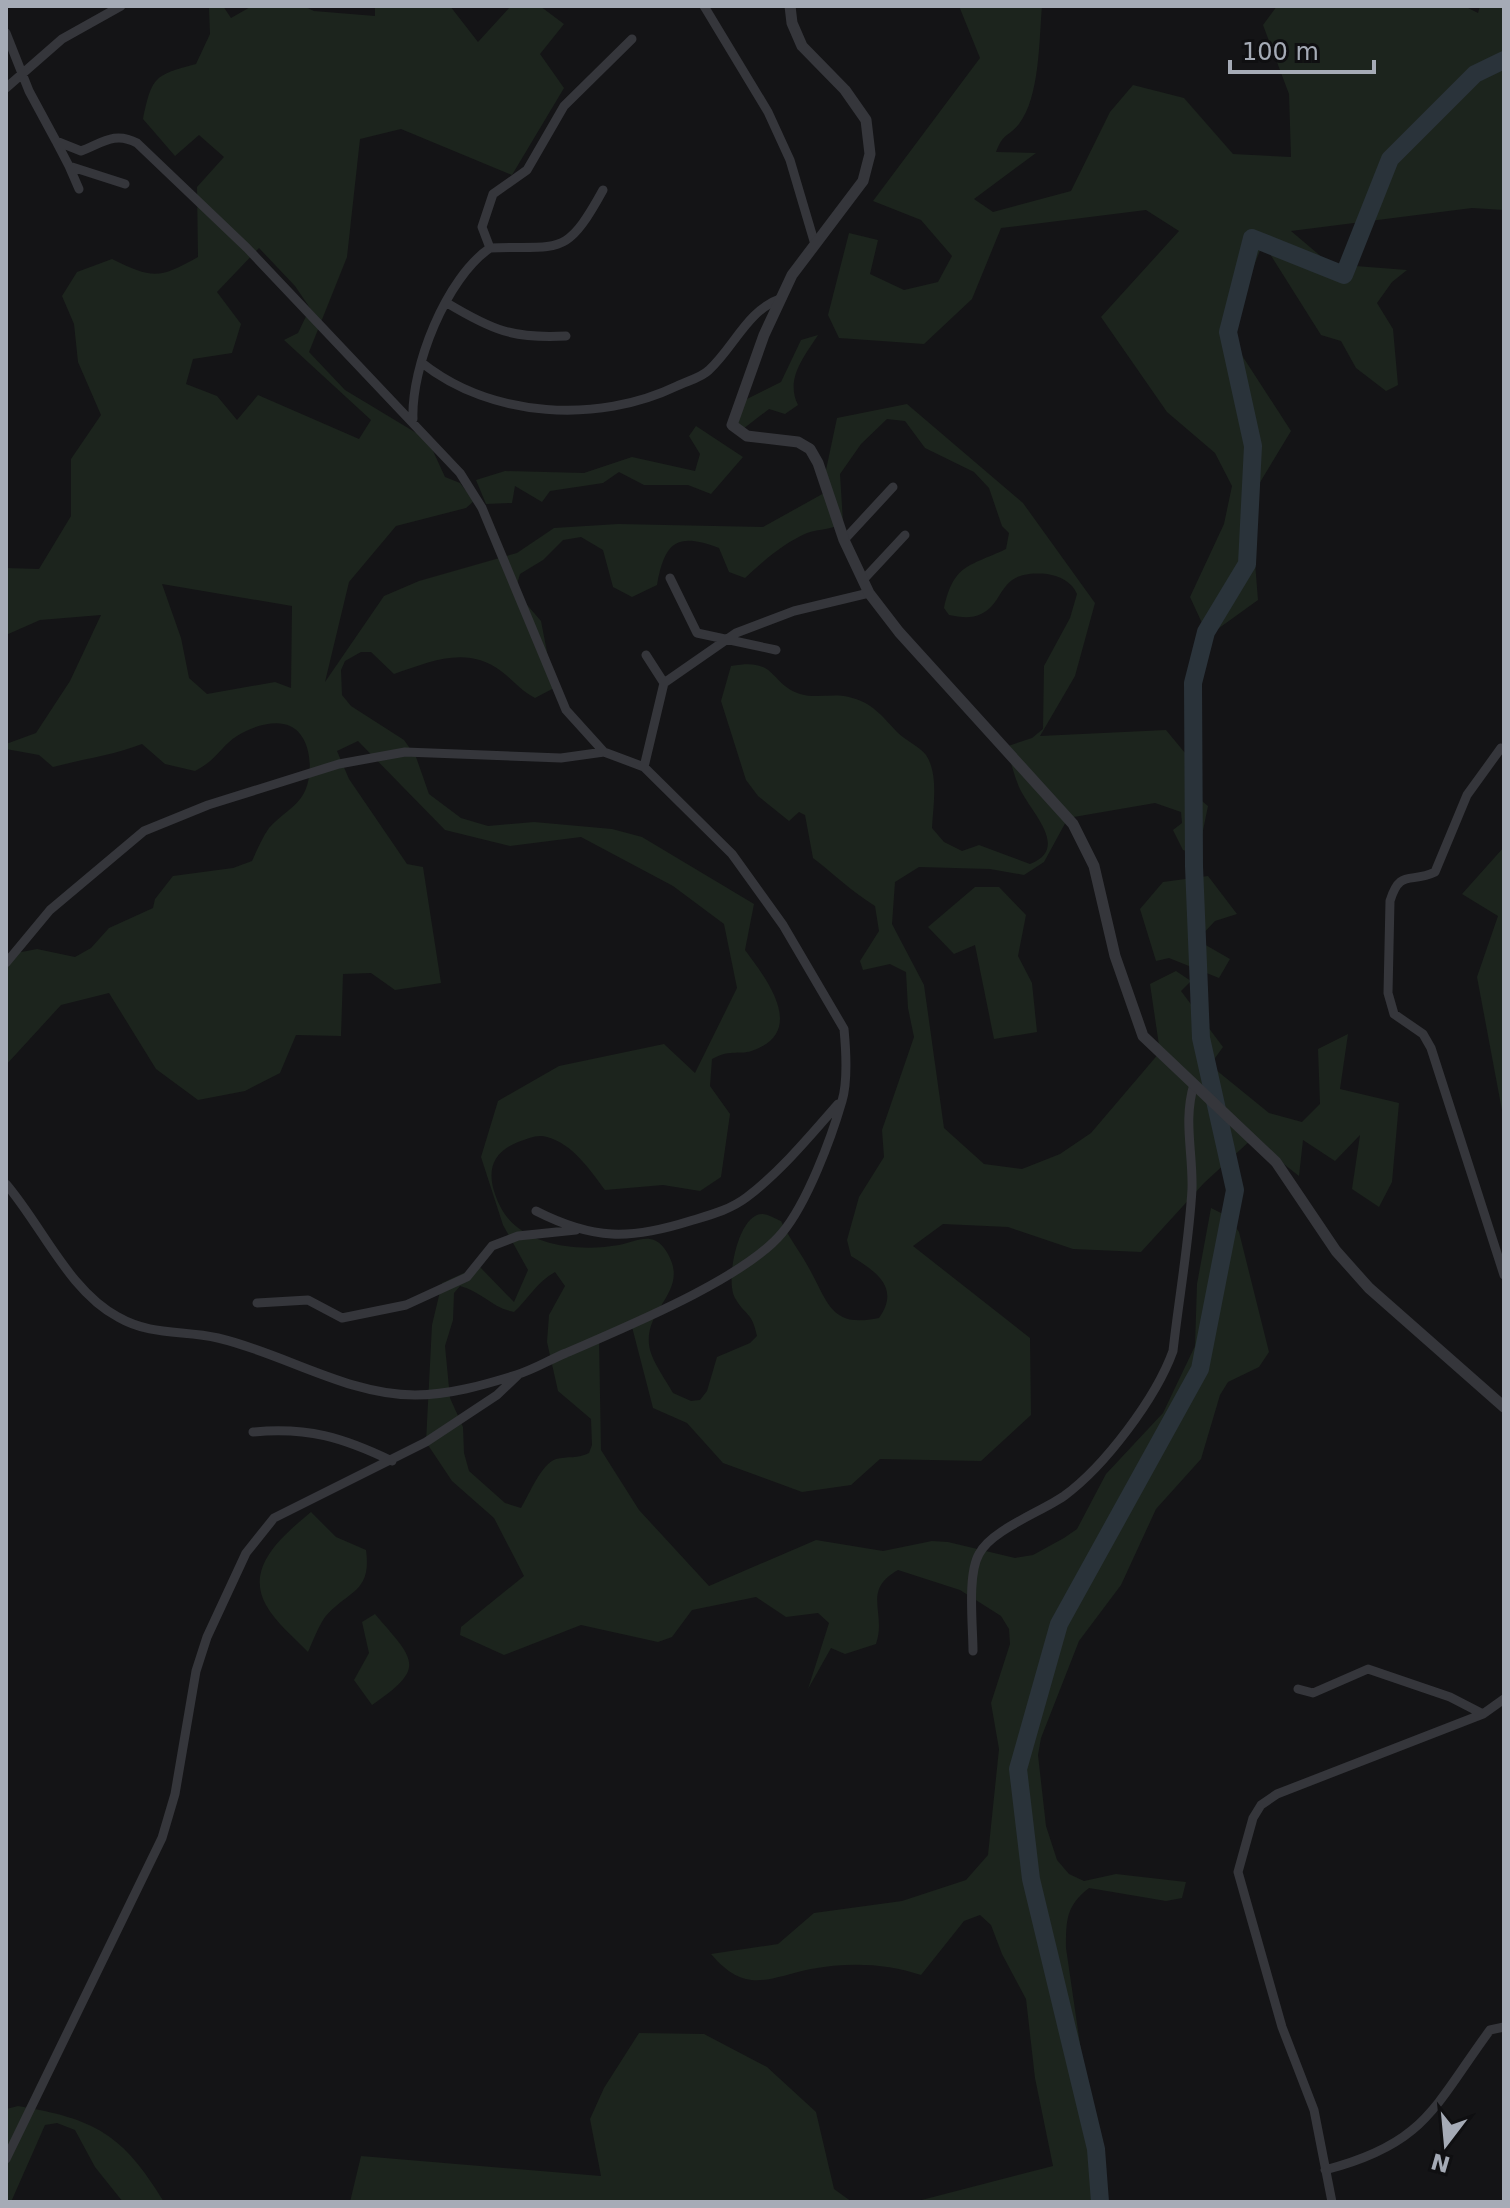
<svg xmlns="http://www.w3.org/2000/svg" width="1510" height="2208" font-family="'DejaVu Sans',sans-serif">
<rect width="100%" height="100%" fill="#141416"/>
<path fill="#1c241d" fill-rule="evenodd" d="M205 6H223L231 18 252 6H303L314 11 375 16V6H450L478 42 511 6H540L564 24 540 54 564 88 512 175 401 129 360 139 347 257 309 352 345 390 428 440 445 477 460 483 474 501 466 508 396 526 349 582 325 682 384 596 419 581 517 553 554 528 618 524 763 527 826 492V470L837 418 907 404 1023 503 1095 603 1075 676 1040 736 1166 730 1190 759 1186 788 1208 806 1198 855 1183 850 1173 830 1182 823 1181 812 1155 803 1068 818 1044 862 1024 875 990 869 919 867 895 882 892 924 924 985 944 1128 984 1164 1022 1169 1060 1154 1091 1133 1160 1052 1150 984 1176 971 1191 981 1181 991 1223 1047 1210 1065 1269 1113 1302 1122 1320 1104 1318 1049 1348 1034 1340 1089 1399 1103 1392 1182 1379 1207 1352 1189 1360 1135 1335 1161 1303 1140 1299 1176 1252 1139 1204 1183 1141 1252 1073 1249 1008 1227 943 1224 913 1246 1030 1338 1031 1415 981 1461 880 1459 851 1485 802 1492 723 1463 687 1423 653 1408 631 1323 599 1339 601 1450 639 1510 709 1586 816 1540 883 1551 932 1541 948 1542 1015 1558 1033 1555 1064 1538 1077 1529 1106 1474 1163 1413 1195 1346 1197 1284 1211 1208 1229 1217 1239 1232 1269 1352 1259 1367 1228 1382 1220 1395 1201 1459 1156 1509 1121 1585 1079 1641 1041 1738 1038 1755 1046 1826 1057 1860 1069 1874 1084 1881 1116 1874 1186 1882 1182 1898 1166 1901 1089 1888C1066 1906 1066 1920 1066 1948L1103 2202H914L1053 2166 1035 2078 1026 1999 1002 1954 991 1925 980 1915 964 1921 921 1975C887 1963 847 1962 811 1969 768 1978 746 1995 711 1954L778 1944 814 1913 902 1901 966 1880 988 1855 999 1749 991 1703 1010 1644 1009 1629 1001 1616 960 1590 898 1570C861 1591 887 1612 876 1644L845 1654 831 1648 808 1689 829 1623 818 1613 786 1617 756 1597 692 1610 672 1637 658 1642 581 1625 504 1655 460 1635 461 1627 524 1576 494 1518 452 1481 426 1442 432 1325 442 1283 479 1266 514 1302 528 1270 503 1225 481 1157 498 1101 559 1066 664 1044 695 1073 737 988 724 924 673 886 581 837 510 846 445 830 358 741 337 751 349 779 407 864 423 867 441 983 395 990 371 973 343 974 341 1036 296 1035 280 1073 245 1091 198 1100 156 1069 109 993 61 1005 6 1065V955L37 949 75 957 91 948 109 928 153 908 155 899 173 876 233 868 252 861C257 850 262 838 269 828 279 816 297 807 304 793 314 774 312 736 290 726 275 719 250 727 237 736 221 746 217 760 195 771L165 764 142 744C114 755 83 759 53 767L39 755 6 749V744L36 733 70 681 101 615 40 620 6 635V568L39 569 71 516V459L101 415 78 362 74 324 62 296 77 272 112 259C153 279 159 279 198 257L197 187 224 157 199 135 175 156 143 119C152 77 154 75 196 64L210 34 209 8ZM259 248 295 286 310 308 298 333 284 340 371 420 359 439 258 395 237 420 217 396 186 384 193 359 232 353 241 324 217 292ZM887 419 905 421 925 448 974 472 989 488 1002 526 1009 533 1006 549C968 567 954 564 944 608L949 615C960 617 971 619 981 614 1007 602 996 569 1047 574 1060 576 1072 582 1077 594L1070 618 1044 666 1043 729 1032 738 1008 746 1007 751C1011 762 1014 775 1019 787 1030 812 1071 848 1030 864L979 845 962 851 944 842 932 828C933 806 939 775 926 755 919 746 905 740 897 732 881 715 873 703 849 697 832 693 817 699 800 694 768 683 778 657 731 666L721 701 746 780 758 796 789 821 799 812 805 815 813 858C835 875 851 891 875 906L879 931 860 961 863 970 890 964 906 972 908 1008 914 1037 882 1130 884 1157 859 1197 847 1240 851 1256C875 1271 901 1287 879 1318 832 1328 829 1305 810 1270 801 1253 789 1238 781 1221 776 1219 768 1214 762 1214 738 1214 725 1281 735 1298 745 1316 752 1311 757 1336L750 1343 717 1357 707 1391 700 1400 691 1401 673 1393C666 1380 650 1359 649 1344 645 1306 694 1289 664 1248 651 1231 635 1242 619 1245 579 1252 520 1247 500 1206 487 1179 486 1155 518 1142 528 1139 537 1134 547 1137 573 1144 590 1170 605 1190L663 1185 700 1191 721 1177 730 1114 710 1086 712 1059C732 1048 740 1056 754 1050 808 1030 764 976 745 950L754 904 642 837 612 829 534 822 488 826 461 818 429 794 416 757 404 740 351 706 342 695 341 670 345 661 361 652H371L394 674C430 662 466 645 501 671 513 680 520 690 535 698L554 688 541 621 515 591 520 574 543 560 563 540 581 537 603 550 613 587 632 597 657 585C665 542 676 532 719 548L729 572 745 578C763 561 784 543 807 533 820 528 832 531 843 522L840 474 861 444ZM162 584 292 606 291 688 275 682 207 694 189 678 181 638ZM555 1272 565 1286 549 1315 547 1342 558 1391 591 1419 592 1445 589 1453C578 1459 567 1456 556 1459 541 1464 529 1495 521 1508L505 1503 469 1471 464 1453 463 1427 450 1398 445 1346 453 1320 454 1293 460 1286C481 1291 492 1308 514 1312 529 1298 537 1282 555 1272Z
M959 6H1042C1039 39 1040 97 1019 124 1008 137 1003 133 996 152L1036 153 974 199 993 212 1071 191 1110 112 1133 85 1184 98 1233 154 1291 157 1289 94 1263 25 1277 6H1464L1478 13 1480 6H1504V210L1472 208 1291 231 1330 264 1407 270 1392 282 1377 303 1393 329 1398 385 1386 391 1356 368 1341 341 1321 335 1263 243 1247 283 1221 323 1291 431 1250 499 1258 600 1208 636 1190 597 1224 524 1232 486 1215 453 1167 412 1101 317 1179 231 1146 210 1001 228 972 299 924 344 839 338 828 315 849 233 878 240 870 274 904 290 938 282 952 256 921 220 873 201 980 58Z
M818 335C804 357 785 379 798 405L785 414 769 409 743 429 734 423 741 402 781 382 801 340Z
M696 426 743 457 711 494 688 485H644L619 472 603 483 550 491 542 502 515 486 512 503 486 504 476 480 505 471 584 473 632 457 695 471 700 454 689 436Z
M1504 847V1121L1477 977 1498 916 1462 894Z
M1208 876 1237 914 1215 921 1197 940 1230 959 1219 978 1169 958 1156 961 1140 909 1163 882Z
M975 887H999L1026 915 1018 956 1032 983 1037 1032 994 1039 975 945 954 954 928 927Z
M311 1512 336 1537 366 1550C372 1593 348 1590 325 1617 318 1627 313 1641 308 1652 295 1638 275 1622 266 1605 244 1566 285 1534 311 1512Z
M375 1614C414 1660 428 1667 372 1705L354 1680 369 1653 362 1622Z
M639 2033 704 2034 767 2067 816 2112 834 2189 852 2202H350L361 2156 601 2176 590 2119 604 2088Z
M18 2106C95 2119 123 2134 164 2202H123L95 2167 75 2130 57 2123 45 2125 11 2202H6V2109Z"/>
<g fill="none" stroke-linecap="round" stroke-linejoin="round">
<path stroke="#2a333a" stroke-width="18" d="M1100 2202 1096 2149 1031 1879 1018 1769 1059 1624 1200 1369 1235 1190 1201 1038 1194 866 1193 683 1206 632 1247 564 1253 446 1228 332 1252 238 1344 275 1390 159 1475 74 1504 60"/>
<path stroke="#35363b" stroke-width="9" d="M704 6 768 112 790 160 814 241
M6 33 29 91 56 141 81 151C102 143 115 131 137 143L247 248 460 473 482 508 566 710 604 752 644 767 732 854 783 925 844 1029C846 1050 848 1081 842 1101 831 1139 807 1203 782 1233 744 1279 623 1328 566 1353 549 1360 533 1370 516 1375 484 1385 449 1395 415 1395 347 1395 283 1353 218 1338 183 1330 151 1336 118 1317 69 1291 42 1226 6 1184
M6 88 62 39 121 6
M57 143 69 166 125 184
M69 166 79 189
M490 248 482 227 493 194 527 170 564 106 632 39
M447 303C492 330 513 339 566 336
M422 363C492 418 598 424 677 386 687 381 701 378 709 370 735 346 747 310 782 298
M413 419C411 367 446 278 490 248 561 245 565 259 603 190
M844 540 893 487
M670 578 697 633 776 650
M864 579 905 535
M646 655 664 683
M1501 748 1467 795 1435 872C1411 884 1400 868 1390 901L1388 993 1394 1014 1423 1034 1431 1048 1504 1275
M644 767 664 683 736 633 794 611 869 593
M6 963 50 910 144 831 208 805 339 764 405 752 561 758 604 752
M536 1211C593 1240 630 1240 690 1221 710 1215 730 1210 747 1197 781 1171 810 1136 838 1104
M257 1303 308 1300 342 1318 406 1305 467 1277 492 1246 518 1236 576 1230
M253 1432C308 1427 342 1437 392 1461
M973 1651C973 1626 967 1575 979 1554 991 1530 1041 1512 1064 1496 1105 1466 1156 1398 1173 1351 1179 1297 1189 1243 1192 1189 1193 1151 1183 1121 1194 1084
M1298 1689 1313 1693 1368 1669 1450 1697 1483 1714
M6 2159 162 1838 175 1794 196 1671 207 1637 246 1553 274 1518 426 1442 497 1395 518 1375
M1325 2170C1426 2144 1434 2106 1490 2030L1504 2027
M1332 2202 1314 2110 1282 2027 1238 1872 1253 1818 1261 1805 1277 1794 1483 1714 1504 1699"/>
<path stroke="#35363b" stroke-width="11" d="M790 6 792 23 802 46 845 90 866 120 870 154 863 181 792 275 764 335 732 425 747 436 798 442 810 449 818 463 844 540 869 593 899 632 1073 824 1094 866 1115 956 1143 1036 1276 1162 1336 1251 1369 1288 1504 1407"/>
</g>
<rect width="1510" height="2208" fill="none" stroke="#a5abb6" stroke-width="16"/>
<g transform="translate(1446 2144) rotate(196)" stroke="#0f0f11" stroke-width="6" paint-order="stroke">
<path d="M0-6L14 30L0 20L-14 30Z" fill="#a5abb6"/>
<text y="-12" font-size="22" font-weight="bold" text-anchor="middle" fill="#a5abb6">N</text>
</g>
<path d="M1230 60v12h144v-12" fill="none" stroke="#a5abb6" stroke-width="4"/>
<text x="1242" y="60" font-size="24" fill="#a5abb6" stroke="#0f0f11" stroke-width="6" paint-order="stroke">100 m</text>
</svg>
